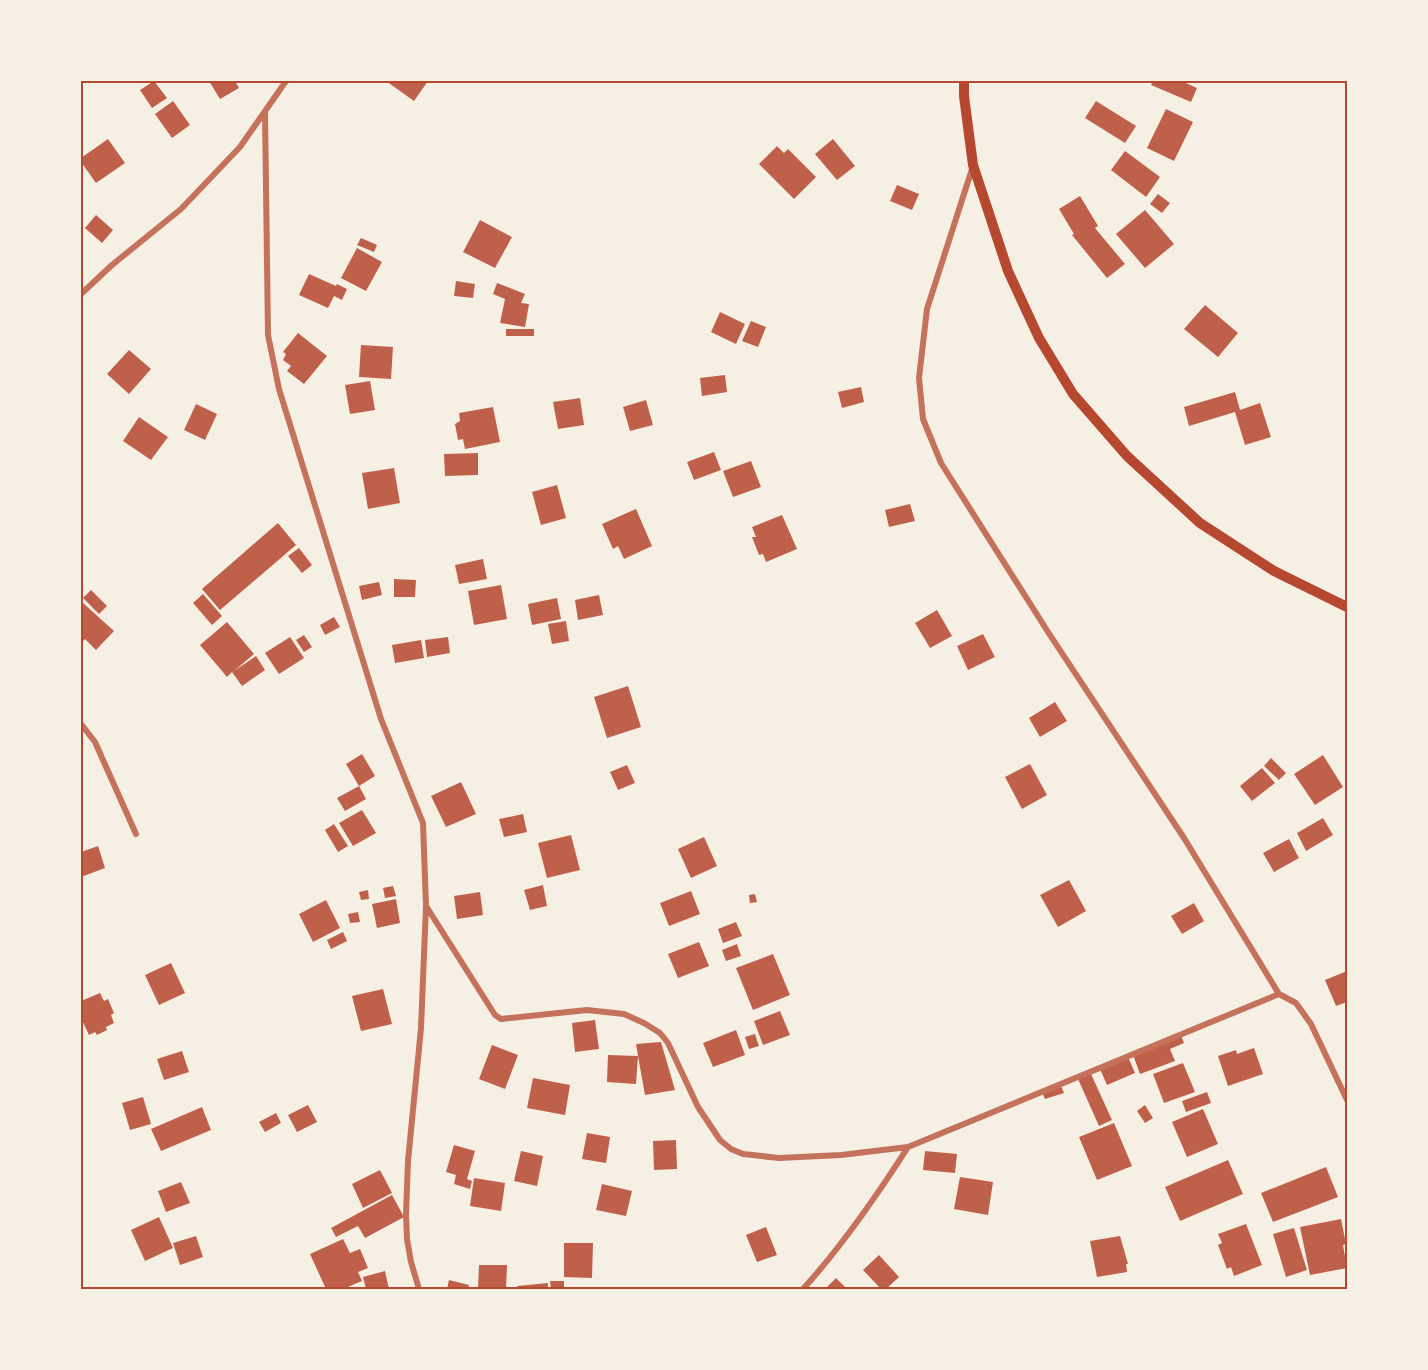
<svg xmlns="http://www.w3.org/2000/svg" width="1428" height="1370" font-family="'Alegreya Sans',sans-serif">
<rect width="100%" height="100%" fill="#f6efe4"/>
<path fill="#bf614a" d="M154 81 167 98 152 108 140 90Z
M209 81H235L239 88 220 99Z
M386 81H428L414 101Z
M1153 81H1187L1186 83 1197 88 1191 102 1151 85Z
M173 101 190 125 172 138 155 114Z
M1096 101 1136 126 1125 143 1085 118Z
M1166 109 1193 122 1174 161 1147 148Z
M108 139 125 163 96 183 81 162V158Z
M833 139 855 166 837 180 815 154Z
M777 146 784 153 788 149 816 177 794 199 759 164Z
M1125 151 1160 177 1146 197 1111 170Z
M897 185 919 194 912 210 890 201Z
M1158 194 1170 203 1162 213 1150 204Z
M1080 196 1098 226 1095 228 1125 264 1107 278 1072 235 1074 234 1059 209Z
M1145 210 1174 244 1145 268 1116 234Z
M96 215 113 230 102 243 85 228Z
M480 220 512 237 495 268 463 252Z
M361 238 377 245 374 252 357 245Z
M357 248 382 262 366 291 341 278Z
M309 274 336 286 337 284 347 289 342 300 334 296 328 308 299 295Z
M456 281 475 284 473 298 454 296Z
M497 283 525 294 521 303 529 304 525 327 500 323 505 299 493 294Z
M1205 305 1238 333 1218 357 1184 329Z
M720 312 745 324 736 344 711 332Z
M751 321 766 327 758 347 742 341Z
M506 329H534V336H506Z
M298 333 327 356 304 384 287 371 291 366 283 360 286 354 283 352Z
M361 345 393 347 391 379 359 377Z
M129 350 151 369 129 394 107 374Z
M725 375 727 392 702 396 700 378Z
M370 381 375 410 350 414 345 385Z
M861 387 864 402 842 408 838 392Z
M1235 392 1240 410 1260 403 1271 437 1245 445 1235 412 1189 426 1184 407Z
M580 398 584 425 558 429 553 402Z
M646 400 653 425 630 431 623 407Z
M196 404 217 414 205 440 184 430Z
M493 407 500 442 465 449 463 439 458 440 455 424 460 421 459 413Z
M139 417 168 437 151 460 123 441Z
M714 452 721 470 694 480 687 462Z
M478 453V475L445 476 444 454Z
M751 461 761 487 733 497 723 471Z
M394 468 400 503 368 509 362 473Z
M557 485 566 518 541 525 532 492Z
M910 504 915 521 889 527 885 510Z
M636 509 652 546 624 559 618 546 613 549 602 524Z
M782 515 797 549 766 562 763 554 759 555 752 537H756L752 527Z
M278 523 296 545 220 610 202 589Z
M299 548 312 565 302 573 288 556Z
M483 559 487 579 459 584 455 565Z
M394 579 416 580 415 597H394Z
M379 582 382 595 362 600 359 586Z
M501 585 507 619 474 625 468 591Z
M91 590 107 606 99 614 83 598Z
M203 594 222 616 212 625 193 603Z
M599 595 603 615 578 620 575 600Z
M557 598 561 619 532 625 528 604Z
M83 603 114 631 96 650 85 639 81 643V606Z
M937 610 952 636 930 648 915 623Z
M334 617 340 627 325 635 320 625Z
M566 621 569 641 552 644 548 624Z
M227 622 254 654 234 671 256 656 265 670 242 686 232 672 227 677 200 645Z
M983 634 995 657 968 670 957 646Z
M304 635 312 647 304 652 296 640Z
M290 637 304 658 279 674 265 653Z
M448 637 450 653 427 657 425 640Z
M421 640 424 658 395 663 392 645Z
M628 686 641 727 607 738 594 697Z
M1055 702 1067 721 1040 737 1029 718Z
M362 754 375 776 359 786 346 764Z
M1323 755 1343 787 1315 805 1294 774Z
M1271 758 1286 773 1279 780 1264 766Z
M1030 764 1047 795 1022 809 1005 777Z
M627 765 635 783 618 790 610 772Z
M1262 768 1275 783 1252 801 1240 786Z
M461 782 476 814 446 827 431 796Z
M359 786 366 799 345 811 337 798Z
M362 810 376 833 353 846 339 823Z
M523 814 527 832 504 837 499 819Z
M1323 818 1333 835 1306 851 1297 833Z
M334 824 348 846 338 852 325 830Z
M571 835 580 870 547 878 538 843Z
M704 837 717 866 691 878 678 849Z
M1289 839 1299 858 1274 872 1263 853Z
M98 846 105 868 81 877V852Z
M1069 880 1086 911 1058 927 1040 895Z
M543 885 547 906 530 910 524 890Z
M393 886 396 896 385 898 383 888Z
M368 890 369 899 361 900 359 892Z
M691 891 700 914 669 926 660 903Z
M480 892 483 915 457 919 454 896Z
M755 894 757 902 750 903 749 895Z
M396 899 400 923 377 928 372 904Z
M326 900 340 928 313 942 299 914Z
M1194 903 1204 921 1182 934 1171 916Z
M358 912 360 922 350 923 348 914Z
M736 922 742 936 723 943 718 929Z
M343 932 347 941 331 949 327 940Z
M699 942 709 966 678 978 668 954Z
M737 944 741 956 726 961 722 950Z
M773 954 790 995 753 1010 736 968Z
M171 963 185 993 159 1005 145 975Z
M1347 971V1002L1336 1006 1325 980Z
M383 989 392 1024 361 1031 352 996Z
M100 993 104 1001 108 999 114 1013 111 1015 114 1023 106 1027 107 1030 97 1035 95 1032 89 1035 81 1018V1001Z
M780 1011 790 1035 763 1045 754 1021Z
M595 1020 599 1049 575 1052 572 1023Z
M736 1030 745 1055 713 1067 703 1043Z
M1180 1033 1184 1043 1170 1049 1175 1061 1140 1074 1132 1052Z
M755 1034 759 1046 749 1049 745 1037Z
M661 1042 675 1090 645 1095 638 1056 636 1084 607 1082 608 1055 638 1056 636 1044Z
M492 1045 518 1055 505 1089 479 1079Z
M1254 1048 1263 1074 1228 1086 1218 1056 1236 1050 1237 1054Z
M182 1051 189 1072 164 1080 157 1059Z
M1128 1057 1135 1073 1107 1085 1100 1069Z
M1183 1063 1195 1092 1164 1103 1153 1074Z
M1091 1074 1112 1120 1099 1126 1078 1079Z
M533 1078 570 1085 565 1115 527 1108Z
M1061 1086 1064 1093 1045 1099 1042 1092Z
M1207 1092 1211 1103 1186 1112 1182 1101Z
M143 1097 151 1124 130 1130 122 1103Z
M308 1105 317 1122 297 1132 288 1115Z
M1145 1105 1153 1118 1145 1123 1137 1111Z
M202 1107 211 1130 161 1151 151 1129Z
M1203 1109 1218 1144 1187 1157 1172 1122Z
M276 1113 281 1123 265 1132 259 1122Z
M1114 1123 1132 1166 1097 1180 1079 1137Z
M587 1133 610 1137 606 1163 582 1159Z
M676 1140 677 1169 654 1170 653 1141Z
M454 1145 475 1151 467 1179 472 1181 470 1189 454 1184 456 1175 446 1172Z
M521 1151 543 1156 537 1186 514 1181Z
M925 1151 957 1154 955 1173 923 1170Z
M1228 1160 1243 1194 1180 1221 1165 1187Z
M1326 1167 1338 1197 1273 1222 1261 1193Z
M380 1170 392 1193 363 1208 352 1184Z
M960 1177 993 1182 988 1215 954 1209Z
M474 1178 505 1183 501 1211 470 1206Z
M181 1182 190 1203 166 1212 158 1191Z
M602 1184 632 1191 626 1216 596 1210Z
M392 1195 404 1217 365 1238 358 1226 336 1237 331 1228Z
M159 1217 173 1248 145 1261 131 1230Z
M1341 1219 1346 1244 1343 1245 1347 1268 1310 1275 1300 1227Z
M1246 1224 1262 1265 1234 1276 1231 1267 1227 1269 1218 1245 1222 1243 1218 1234Z
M766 1227 777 1255 757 1262 746 1235Z
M1294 1228 1307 1270 1286 1277 1273 1234Z
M196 1236 203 1257 180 1265 173 1243Z
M1120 1236 1128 1264H1126L1127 1272 1097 1277 1090 1241Z
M343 1239 350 1253 360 1249 368 1268 358 1272 362 1281 343 1289H326L310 1254Z
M564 1243H593L592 1278 564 1277Z
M879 1255 899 1277 886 1289H881L863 1270Z
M479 1265H507L506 1289H478Z
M385 1271 389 1289H366L363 1277Z
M836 1278 847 1289H825Z
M449 1280 469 1285 468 1289H447Z
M550 1281H564V1289H551Z
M548 1283V1289H518L517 1286Z
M590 1287H618V1289H590Z"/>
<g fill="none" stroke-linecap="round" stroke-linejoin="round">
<path stroke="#c5725c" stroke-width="6" d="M265 112 268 335 279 389 381 719 423 823 426 906 421 1028 408 1161 406 1214 407 1239 411 1262 419 1289
M972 169 927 309 919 378 923 419 941 463 1048 632 1184 838 1279 994 1296 1003 1311 1024 1347 1100
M81 294 112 265 181 209 240 147 286 81
M81 724 95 742 136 834
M426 906 495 1015 501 1019 587 1010 624 1014 644 1023 660 1033 668 1043 698 1107 720 1140 731 1149 743 1154 779 1158 841 1155 908 1147 1279 994
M803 1289C843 1245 876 1197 908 1147"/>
<path stroke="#b5482f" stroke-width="10" d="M964 81V96L973 165 1008 271 1039 338 1073 394 1127 456 1200 523 1274 571 1347 607"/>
</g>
<rect width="1428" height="1370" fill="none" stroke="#f6efe4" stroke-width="165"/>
<rect x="82" y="82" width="1264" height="1206" fill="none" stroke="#b5482f" stroke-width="2"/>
</svg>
